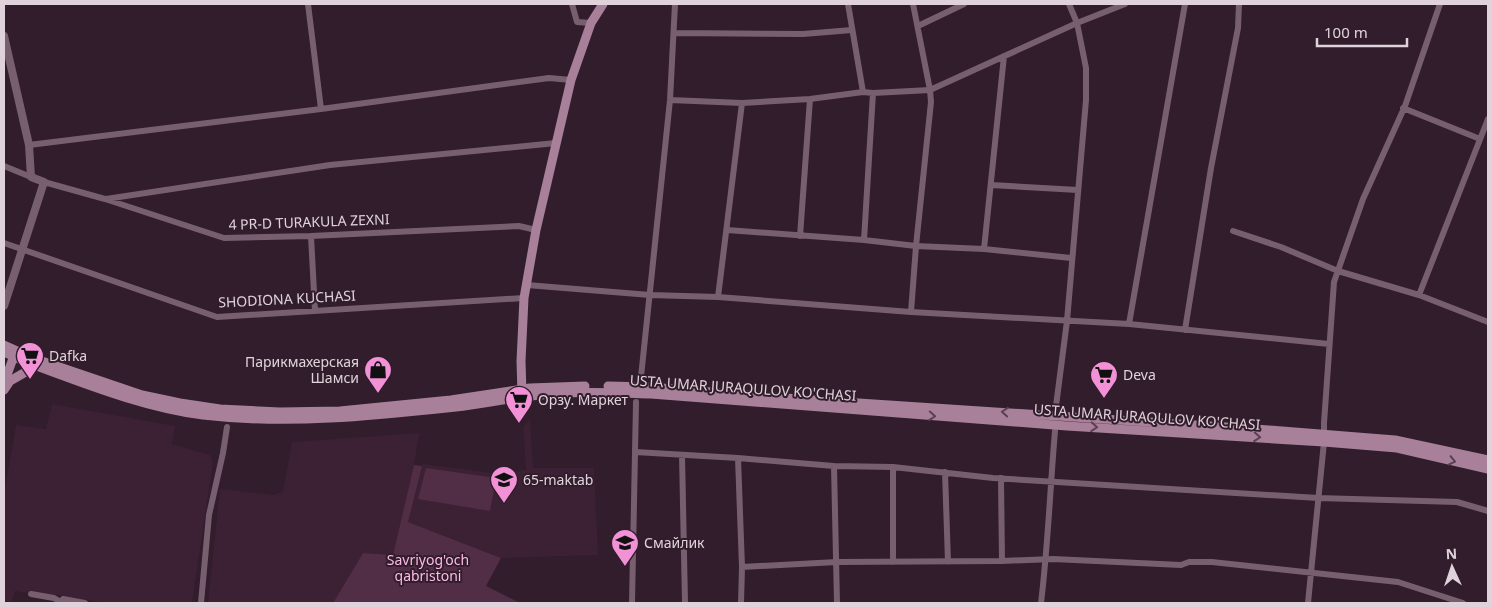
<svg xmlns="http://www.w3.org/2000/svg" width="1492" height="607" font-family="'Noto Sans',sans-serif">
<rect width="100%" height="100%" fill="#311d2b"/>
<path fill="#3c2134" d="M52 404 175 426 172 444 210 455 213 462 192 603H106L51 594H36L15 591 11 602 4 601V495L16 425 46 429Z
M530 419 533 468H594L598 555 501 558 408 522 422 464 500 474 526 470 523 428Z
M419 433 413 471 393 555 363 553 333 603H208L220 489 274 495 283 491 292 442Z"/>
<path fill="#512d46" d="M414 465 422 466 408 522 501 558 486 586 520 603H333L363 553 393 555Z
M426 468 496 478 490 511 418 499Z"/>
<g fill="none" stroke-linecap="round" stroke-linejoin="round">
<path stroke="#785f70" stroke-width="6" d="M308 4 321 109
M572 4 577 22 591 23
M848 4 863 92
M918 26 964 4
M674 33 803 34 852 30
M670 100 742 103 810 99 863 92 873 93 930 90 1077 23 1125 4
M1403 108 1480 139
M29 145 321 109 549 78 571 80
M4 166 31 177
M44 182 105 199 224 238 311 236 519 226 536 230
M991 185 1078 190
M106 199 330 165 556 143
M727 230 864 240 916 246 984 249 1071 258
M1233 231 1281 247 1338 271 1419 295 1488 322
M311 236 315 311
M800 236 810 99
M864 240 873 93
M4 243 217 317 524 298
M984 249 1004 56
M527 285 650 295 718 297 911 312 1129 324 1329 344
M1419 295 1488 119
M718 297 742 103
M911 312 916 246 931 102 930 90 913 4
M1129 324 1185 4
M1185 330 1211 168 1238 28 1239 4
M641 377 670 100 675 4
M1056 406 1067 321 1086 100V68L1077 23 1069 4
M635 452 738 458 834 466 893 467 993 478 1318 498 1457 502 1488 511
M682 455 685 603
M738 458 742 567 741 603
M834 466 837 603
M893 467V562
M945 472 948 562
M1001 478 1002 561
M742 567 837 562 1002 561 1053 559 1181 565 1189 562H1212L1398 582 1463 603
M31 594 54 598 59 601
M59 603 63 599 85 603
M201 603 209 515 223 453 227 427
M632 603 636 402
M1041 603C1048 546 1050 489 1055 431
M1308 603 1324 442V423L1334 282 1363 199 1405 106 1440 4"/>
<path stroke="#785f70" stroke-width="8" d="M4 36 29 145 31 177 44 182 4 306"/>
<path stroke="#a8809a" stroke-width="9" d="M4 345 33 358 142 395 180 403 220 409 280 412 340 411 451 400 530 388 585 386
M4 352 23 361C81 382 141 407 203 415 288 425 372 416 456 407 488 403 521 396 553 394 586 391 619 393 651 394L1067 426 1324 442 1397 448 1488 469
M4 383 15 353
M608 386 649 387 798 399 1256 429 1395 440 1488 460
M4 390 10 381 36 366
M522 394 521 361 524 298 536 230 571 80 591 23 603 4"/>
</g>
<defs><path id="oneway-chevron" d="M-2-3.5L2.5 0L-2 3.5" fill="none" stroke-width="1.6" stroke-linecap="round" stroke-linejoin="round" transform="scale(1.25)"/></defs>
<g stroke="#5b4052">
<use href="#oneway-chevron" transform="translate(1005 412) rotate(-176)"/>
<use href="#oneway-chevron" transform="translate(932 416) rotate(4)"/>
<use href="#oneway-chevron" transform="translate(1094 427) rotate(4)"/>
<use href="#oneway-chevron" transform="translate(1257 437) rotate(4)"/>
<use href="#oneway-chevron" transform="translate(1452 461) rotate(13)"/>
</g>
<defs>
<symbol id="supermarket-pin" viewBox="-11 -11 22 30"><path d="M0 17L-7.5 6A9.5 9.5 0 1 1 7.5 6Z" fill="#f391d6" stroke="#311d2b"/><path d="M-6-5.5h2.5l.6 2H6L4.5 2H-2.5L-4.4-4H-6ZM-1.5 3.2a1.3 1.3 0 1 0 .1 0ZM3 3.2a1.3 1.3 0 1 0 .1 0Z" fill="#111"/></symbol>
<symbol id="shop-pin" viewBox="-11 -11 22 30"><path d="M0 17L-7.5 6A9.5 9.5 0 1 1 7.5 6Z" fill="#f391d6" stroke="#311d2b"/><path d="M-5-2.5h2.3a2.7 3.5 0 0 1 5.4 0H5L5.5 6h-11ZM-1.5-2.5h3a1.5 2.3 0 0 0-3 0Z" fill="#111"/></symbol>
<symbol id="school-pin" viewBox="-11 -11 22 30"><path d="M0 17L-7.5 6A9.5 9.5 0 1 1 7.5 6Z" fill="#f391d6" stroke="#311d2b"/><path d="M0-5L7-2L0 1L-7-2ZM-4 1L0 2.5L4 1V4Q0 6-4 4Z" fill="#111"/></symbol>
</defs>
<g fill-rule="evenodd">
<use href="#supermarket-pin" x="14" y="340" width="32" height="43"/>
<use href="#shop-pin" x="362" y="354" width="32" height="43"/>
<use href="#supermarket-pin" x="1088" y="359" width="32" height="43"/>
<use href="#supermarket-pin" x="503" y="384" width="32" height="43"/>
<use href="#school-pin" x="488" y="464" width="32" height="43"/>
<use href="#school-pin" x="609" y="527" width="32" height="43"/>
</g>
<g text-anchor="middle" stroke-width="4" stroke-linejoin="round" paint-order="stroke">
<g font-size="14" fill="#e0d2db" stroke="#311d2b">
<text transform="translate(309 222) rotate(-2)" y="5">4 PR-D TURAKULA ZEXNI</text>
<text transform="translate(287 299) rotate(-3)" y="5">SHODIONA KUCHASI</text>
<text transform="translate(743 388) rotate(4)" y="5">USTA UMAR JURAQULOV KO'CHASI</text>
<text transform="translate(1147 417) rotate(4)" y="5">USTA UMAR JURAQULOV KO'CHASI</text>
</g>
<g font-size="14" fill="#e0d2db" stroke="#311d2b" text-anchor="start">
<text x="49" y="361">Dafka</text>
<text x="359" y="367" text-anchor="end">Парикмахерская<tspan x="359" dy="16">Шамси</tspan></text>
<text x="1123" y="380">Deva</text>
<text x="538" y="405">Орзу. Маркет</text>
<text x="523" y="485">65-maktab</text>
<text x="644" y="548">Смайлик</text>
</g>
<g font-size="14" fill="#fdbae7" stroke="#311d2b">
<text x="428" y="565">Savriyog'och<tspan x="428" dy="16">qabristoni</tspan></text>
</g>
</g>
<rect width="1492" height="607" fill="none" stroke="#e0d2db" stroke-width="10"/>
<g transform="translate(1452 567) rotate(357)" stroke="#311d2b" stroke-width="4" paint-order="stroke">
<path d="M0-4L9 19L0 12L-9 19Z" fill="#e0d2db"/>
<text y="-8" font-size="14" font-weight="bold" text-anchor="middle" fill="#e0d2db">N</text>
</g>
<path d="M1317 38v8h90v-8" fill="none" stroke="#e0d2db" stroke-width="2.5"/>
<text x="1324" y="38" font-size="15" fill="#e0d2db" stroke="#311d2b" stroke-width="4" paint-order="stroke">100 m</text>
</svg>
